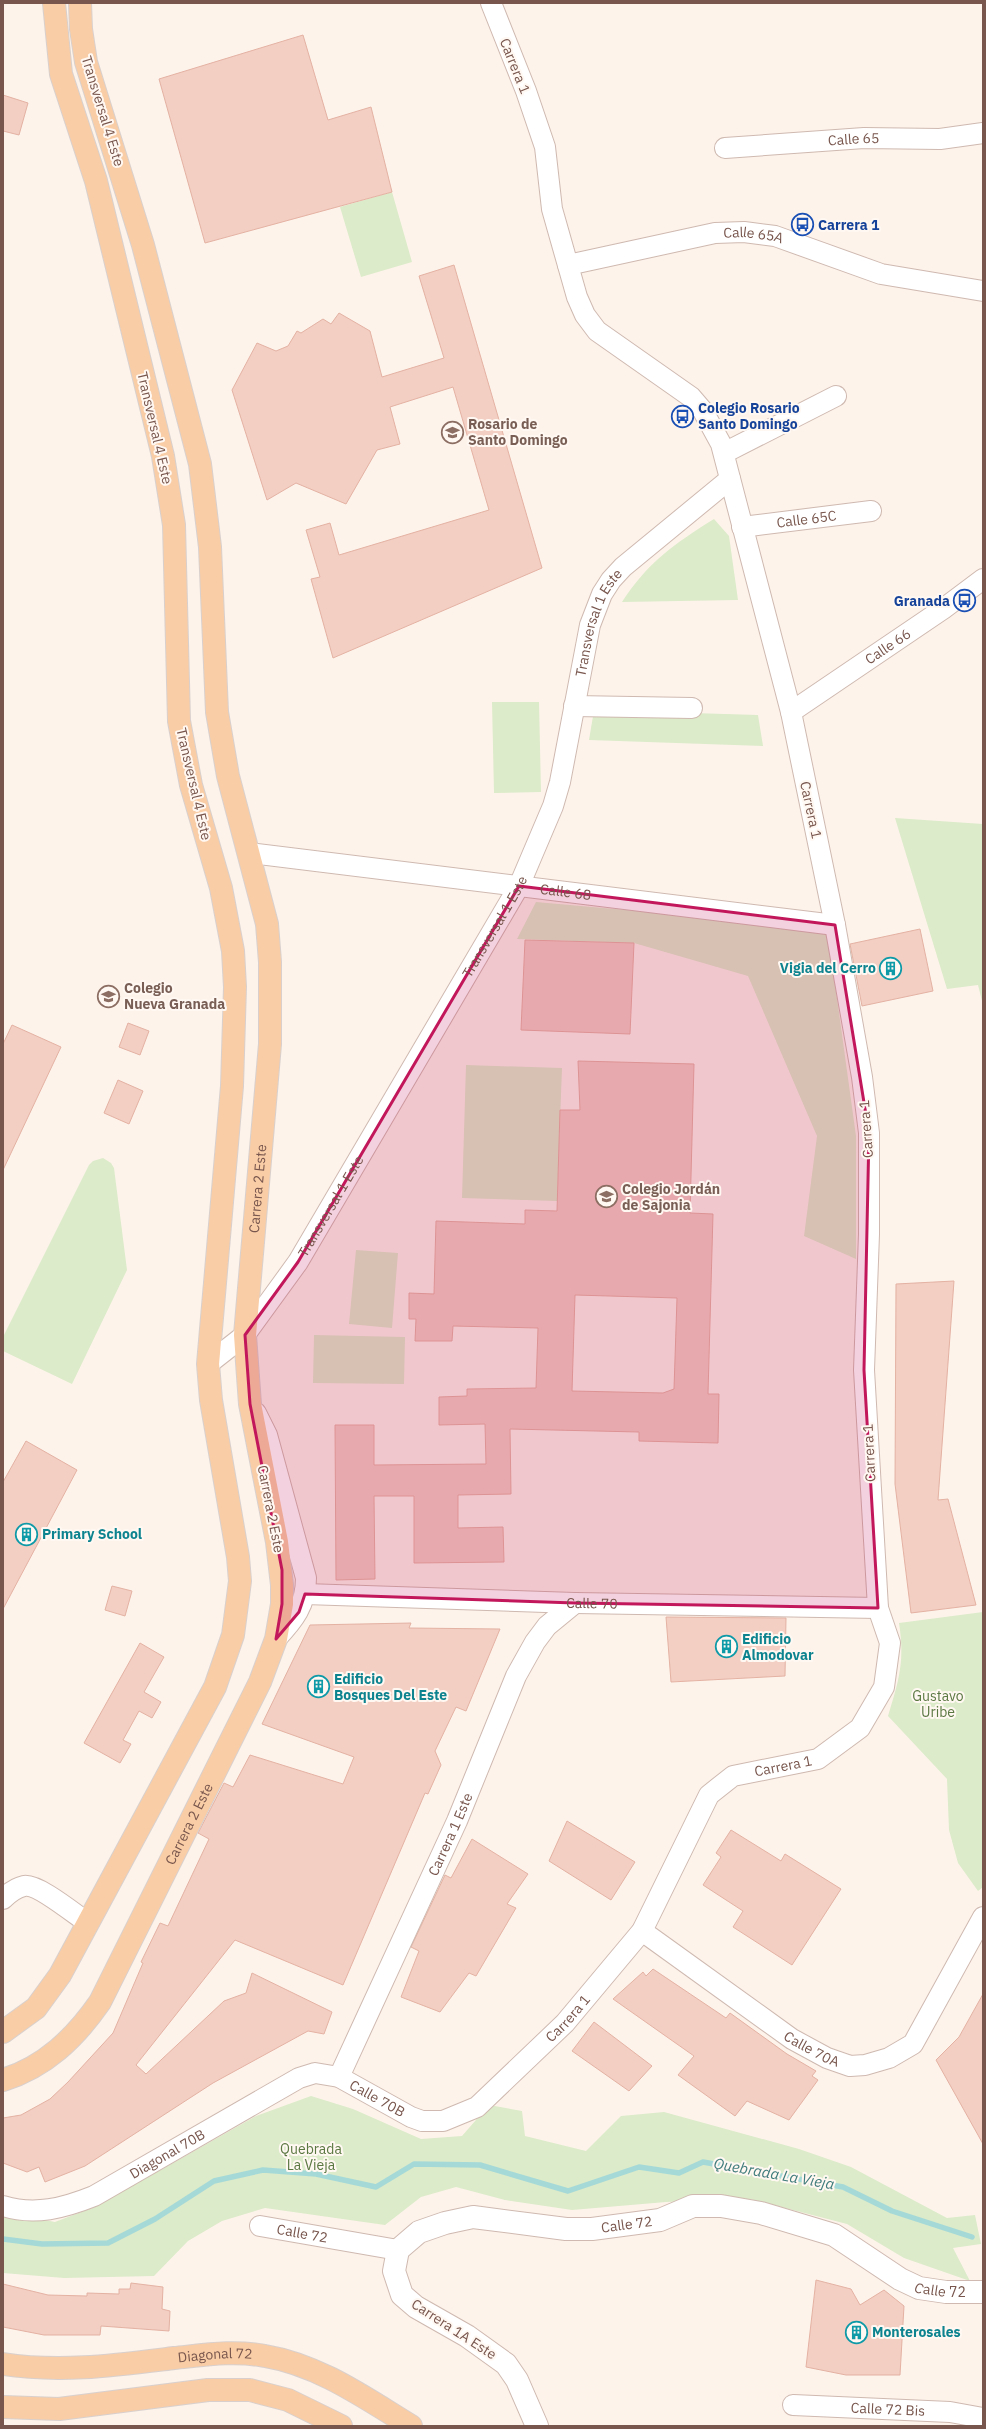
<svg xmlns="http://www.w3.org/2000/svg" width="986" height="2429" font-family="'IBM Plex Sans',sans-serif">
<rect width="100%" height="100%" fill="#fdf3eb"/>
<path fill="#dcebc9" d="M392 192 412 262 361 277 340 207Z
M714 519 729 536 738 600 622 602C648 562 674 544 714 519Z
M492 702H539L541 792 494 793Z
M594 710 758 715 763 746 589 740Z
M895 818 983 824V1005L978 985 947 989Z
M536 902 716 918 828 933 856 1136V1259L804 1236 817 1136 748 976 634 943 517 939Z
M466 1065 562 1068 557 1201 462 1198Z
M103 1158 111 1163 114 1168 127 1270 72 1384 3 1351V1337L89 1165 93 1161Z
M356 1250 398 1253 392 1328 349 1324Z
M314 1335 405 1337 404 1384 313 1383Z
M983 1612V1887L978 1891 958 1863 949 1830 947 1779 888 1716C899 1680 905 1661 899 1623Z
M311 2096 353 2109 421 2139 462 2136 489 2105 522 2111 525 2136 586 2151 621 2116 664 2112 799 2149 851 2167 947 2218 975 2215 981 2244 953 2248 970 2281 904 2258 847 2224 750 2199 666 2202 572 2210 505 2200 456 2187 421 2197 385 2225 265 2208 222 2221 188 2241 154 2276 64 2278 3 2273V2212L55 2222 97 2206 256 2116Z"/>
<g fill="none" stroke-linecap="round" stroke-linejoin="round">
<path stroke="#a5d9d8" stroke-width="5.5" d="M3 2239 42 2244 108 2243 155 2219 214 2181 263 2170 316 2174 376 2187 414 2164 480 2165 568 2191 639 2167 679 2173 703 2162 843 2187 892 2211 972 2237"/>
</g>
<path fill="#f2cec3" stroke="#e4b2a3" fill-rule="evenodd" d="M303 35 328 120 371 107 392 192 205 243 159 79Z
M3 95 28 103 19 135 3 131Z
M454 265 542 568 333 658 311 579 320 577 306 530 330 523 339 555 489 510 453 387 390 407 400 444 377 450 346 504 296 483 267 500 232 390 257 343 276 351 288 346 297 331 301 333 323 319 331 324 339 313 370 331 382 377 444 358 419 276Z
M920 929 933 991 862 1006 850 944Z
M525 940 634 943 630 1034 521 1030Z
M128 1023 149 1031 140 1055 119 1047Z
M12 1025 61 1047 3 1170V1044Z
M578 1061 694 1064 690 1213 713 1214 708 1394H719L718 1443 639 1441V1432L510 1429 511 1494 458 1495V1528L503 1527 504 1562 414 1563V1496H374L375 1579 336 1580 335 1425H374V1465L486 1464 485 1424 439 1425V1397L467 1396V1389L536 1388 538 1328 453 1326 452 1341H415L416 1319H409V1293L434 1294 436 1221 525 1224V1210L557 1211 560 1110H580ZM575 1295 677 1298 674 1389 663 1393 572 1391Z
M118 1080 143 1091 129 1124 104 1113Z
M954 1281 938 1500 948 1499 976 1605 911 1613 895 1484 896 1284Z
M26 1441 77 1470 3 1609V1482Z
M112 1586 132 1591 125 1616 105 1610Z
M666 1617 786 1618 785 1676 671 1682Z
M411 1623 409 1628 500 1629 466 1711 456 1707 435 1751 441 1765 428 1794 425 1793 343 1985 235 1940 136 2065 146 2074 224 2001 246 1993 252 1973 332 2012 324 2034 308 2031 213 2083 85 2166 45 2182 39 2167 27 2172 3 2163V2118L21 2115 50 2099 68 2082 113 2033 143 1963 141 1962 160 1923 168 1926 209 1839 198 1833 224 1783 233 1787 250 1755 343 1784 354 1757 262 1724 310 1625Z
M140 1643 164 1657 144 1692 161 1702 152 1718 139 1711 123 1740 131 1744 120 1763 84 1743Z
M567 1821 635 1862 611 1900 549 1861Z
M731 1830 781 1861 785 1854 841 1889 792 1965 733 1927 743 1911 703 1885 721 1857 716 1853Z
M472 1839 528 1874 507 1904 516 1908 476 1976 469 1973 440 2012 401 1997 419 1951 411 1947 445 1875 451 1878Z
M653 1969 726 2018 730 2013 787 2054 816 2071 812 2076 818 2080 789 2120 747 2101 735 2116 678 2075 694 2056 613 1999 643 1972 646 1976Z
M983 1994V2144L936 2060 959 2037Z
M594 2022 652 2066 629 2091 572 2051Z
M816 2280 851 2289 860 2305 884 2290 904 2306 900 2375H846L806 2367Z
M131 2283 163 2287 162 2309 170 2311 169 2331 101 2326 100 2335H44L3 2327V2284L48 2295 87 2296V2293L119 2294V2289H130Z"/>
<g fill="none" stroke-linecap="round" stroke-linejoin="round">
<defs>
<g id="minor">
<path id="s1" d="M725 148 864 138 940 139 983 133"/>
<path id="s2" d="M568 265 715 233 744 232 775 236 881 274 983 291"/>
<path d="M724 453 836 396"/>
<path id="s3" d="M742 527 871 511"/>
<path d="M574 706 692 708"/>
<path id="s4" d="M791 712 943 609 983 579"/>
<path id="s5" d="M250 853 835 925"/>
<path id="s6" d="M208 1364 245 1335 298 1262 519 886 553 806 560 782 590 625 602 594 611 580 623 567 730 479"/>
<path d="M256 1413 267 1435 306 1578C306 1605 294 1620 276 1639"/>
<path id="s7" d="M305 1594 575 1603 878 1608"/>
<path d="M3 1899C9 1893 15 1888 24 1886 37 1883 76 1915 88 1923"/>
<path id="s8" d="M642 1931 792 2039 827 2058 850 2066 865 2065 889 2058 913 2044 983 1917"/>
<path id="s9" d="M339 2077 457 1821 516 1676 535 1642 547 1626 575 1603"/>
<path id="s10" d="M3 2206C35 2216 64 2208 94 2196L299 2078 315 2073 339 2077 411 2117 422 2121H443L477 2107 565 2023 642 1931 709 1795 733 1776 818 1759 860 1728 884 1687 890 1643 878 1608 864 1370 869 1234V1133L862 1077 835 925 791 712 721 444 703 411 691 397 597 331 585 315 577 297 552 209 545 147 526 91 491 3"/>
<path id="s11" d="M260 2226 398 2250"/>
<path id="s12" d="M793 2405 950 2412 983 2418"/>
</g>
<g id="tertiary">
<path id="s13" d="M537 2426 517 2380 506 2364 467 2336 416 2307 402 2295 394 2271 398 2250 419 2232 445 2223 473 2217 566 2229H592L660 2220 693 2206H721L761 2213 834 2235 900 2279 919 2288 946 2292H983"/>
</g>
<g id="primary">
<path d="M3 2032 36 2008 60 1975 215 1687 233 1635 240 1581 238 1557 211 1400 208 1364 232 1086 235 987 233 951 221 888 191 785 179 721 174 525 163 456 96 181 61 74 54 3"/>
<path id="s14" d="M3 2080C45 2067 75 2038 100 2002L260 1682 276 1639 282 1604V1585L277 1542 250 1404 245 1335 270 1044V962L267 924 228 776 217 712 210 547 200 464 143 245 86 62 81 29 80 3"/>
<path id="s15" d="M3 2364C61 2373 117 2365 174 2358 204 2355 235 2350 265 2356 319 2365 365 2398 411 2426"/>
<path d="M3 2407 59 2409 208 2390H250L288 2400 341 2426"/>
</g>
</defs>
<use href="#minor" stroke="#cfb9b0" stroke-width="22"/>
<use href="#tertiary" stroke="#cfb9b0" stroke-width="24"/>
<use href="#primary" stroke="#d9d0cd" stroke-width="24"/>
<use href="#minor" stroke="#fff" stroke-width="20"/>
<use href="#tertiary" stroke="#fff" stroke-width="22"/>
<use href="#primary" stroke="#f9cda6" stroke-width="22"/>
</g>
<path fill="#c2185b" fill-opacity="0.2" stroke="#c2185b" stroke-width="3" stroke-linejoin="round" d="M519 886 835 925 869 1133 864 1370 878 1608 575 1603 305 1594 299 1612 276 1639 282 1604V1570L250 1404 245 1335 298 1262Z"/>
<defs>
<symbol id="bus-ring" viewBox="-11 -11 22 22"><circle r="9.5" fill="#fff8f2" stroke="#1a4fb4" stroke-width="1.5"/><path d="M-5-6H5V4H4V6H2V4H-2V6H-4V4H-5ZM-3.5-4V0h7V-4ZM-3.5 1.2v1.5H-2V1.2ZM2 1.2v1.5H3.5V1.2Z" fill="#1a4fb4"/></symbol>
<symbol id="school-ring" viewBox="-11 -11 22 22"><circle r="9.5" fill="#fff8f2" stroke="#8d6e63" stroke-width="1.5"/><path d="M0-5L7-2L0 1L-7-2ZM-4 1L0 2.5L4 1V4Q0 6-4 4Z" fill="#8d6e63"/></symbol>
<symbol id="building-ring" viewBox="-11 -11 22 22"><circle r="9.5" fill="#fff8f2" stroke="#0f9aa8" stroke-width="1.5"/><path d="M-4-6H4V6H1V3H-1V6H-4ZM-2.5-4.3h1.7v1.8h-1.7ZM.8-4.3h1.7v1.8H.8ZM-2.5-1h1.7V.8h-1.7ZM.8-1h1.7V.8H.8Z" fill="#0f9aa8"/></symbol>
</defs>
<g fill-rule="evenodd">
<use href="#bus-ring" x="790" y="212" width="25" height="25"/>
<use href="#bus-ring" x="670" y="404" width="25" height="25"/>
<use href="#school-ring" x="440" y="420" width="25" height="25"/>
<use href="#bus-ring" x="952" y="588" width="25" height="25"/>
<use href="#building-ring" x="878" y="956" width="25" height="25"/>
<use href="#school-ring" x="96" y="984" width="25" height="25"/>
<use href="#school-ring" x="594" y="1184" width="25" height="25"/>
<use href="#building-ring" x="14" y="1522" width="25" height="25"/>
<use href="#building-ring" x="714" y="1634" width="25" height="25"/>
<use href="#building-ring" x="306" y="1674" width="25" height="25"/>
<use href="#building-ring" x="844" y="2320" width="25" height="25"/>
</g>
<g text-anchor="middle" stroke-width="4" stroke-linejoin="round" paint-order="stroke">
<g font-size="14" fill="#78564d" stroke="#fff8f2">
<text transform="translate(515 66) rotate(68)" y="5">Carrera 1</text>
<text transform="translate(103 111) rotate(73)" y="5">Transversal 4 Este</text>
<text dy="5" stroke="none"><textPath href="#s1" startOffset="129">Calle 65</textPath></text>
<text dy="5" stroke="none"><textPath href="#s2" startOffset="189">Calle 65A</textPath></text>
<text transform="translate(155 428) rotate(77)" y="5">Transversal 4 Este</text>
<text dy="5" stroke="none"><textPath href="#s3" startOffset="65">Calle 65C</textPath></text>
<text dy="5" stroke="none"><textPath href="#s6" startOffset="850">Transversal 1 Este</textPath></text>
<text dy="5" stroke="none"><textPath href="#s4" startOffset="117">Calle 66</textPath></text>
<text transform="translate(194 784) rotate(77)" y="5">Transversal 4 Este</text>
<text transform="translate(811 810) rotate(78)" y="5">Carrera 1</text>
<text dy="5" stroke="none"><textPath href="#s5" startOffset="318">Calle 68</textPath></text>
<text dy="5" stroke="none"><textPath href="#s6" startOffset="526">Transversal 1 Este</textPath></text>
<text transform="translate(866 1129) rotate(-94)" y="5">Carrera 1</text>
<text dy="5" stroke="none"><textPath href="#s14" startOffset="985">Carrera 2 Este</textPath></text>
<text dy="5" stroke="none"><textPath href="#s6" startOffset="202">Transversal 1 Este</textPath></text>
<text transform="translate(869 1453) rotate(-93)" y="5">Carrera 1</text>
<text transform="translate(271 1509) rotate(79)" y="5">Carrera 2 Este</text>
<text dy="5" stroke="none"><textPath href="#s7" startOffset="287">Calle 70</textPath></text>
<text dy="5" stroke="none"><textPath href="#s10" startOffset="998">Carrera 1</textPath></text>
<text dy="5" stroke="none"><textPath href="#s14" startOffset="326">Carrera 2 Este</textPath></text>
<text dy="5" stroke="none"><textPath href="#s9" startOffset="267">Carrera 1 Este</textPath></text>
<text dy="5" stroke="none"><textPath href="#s10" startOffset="650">Carrera 1</textPath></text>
<text dy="5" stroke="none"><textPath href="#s8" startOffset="207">Calle 70A</textPath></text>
<text dy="5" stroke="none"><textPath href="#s10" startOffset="415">Calle 70B</textPath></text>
<text dy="5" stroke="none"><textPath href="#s10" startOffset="178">Diagonal 70B</textPath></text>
<text dy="5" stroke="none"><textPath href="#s13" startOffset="480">Calle 72</textPath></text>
<text dy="5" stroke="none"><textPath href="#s11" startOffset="43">Calle 72</textPath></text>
<text dy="5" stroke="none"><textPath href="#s13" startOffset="816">Calle 72</textPath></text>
<text transform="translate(454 2329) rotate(33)" y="5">Carrera 1A Este</text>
<text dy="5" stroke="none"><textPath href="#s15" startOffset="213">Diagonal 72</textPath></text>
<text dy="5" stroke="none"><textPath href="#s12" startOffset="95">Calle 72 Bis</textPath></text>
</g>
<g font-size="14" font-weight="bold" fill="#164399" stroke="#fff8f2" text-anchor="start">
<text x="818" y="230">Carrera 1</text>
<text x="698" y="413">Colegio Rosario<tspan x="698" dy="16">Santo Domingo</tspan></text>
<text x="950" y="606" text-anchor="end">Granada</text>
</g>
<g font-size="14" font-weight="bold" fill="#785e54" stroke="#fff8f2" text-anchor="start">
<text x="468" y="429">Rosario de<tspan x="468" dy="16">Santo Domingo</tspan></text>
<text x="124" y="993">Colegio<tspan x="124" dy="16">Nueva Granada</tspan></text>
<text x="622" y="1194">Colegio Jordán<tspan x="622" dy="16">de Sajonia</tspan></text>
</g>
<g font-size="14" font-weight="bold" fill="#0d838f" stroke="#fff8f2" text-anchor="start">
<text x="876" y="973" text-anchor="end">Vigia del Cerro</text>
<text x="42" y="1539">Primary School</text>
<text x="742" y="1644">Edificio<tspan x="742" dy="16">Almodovar</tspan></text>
<text x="334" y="1684">Edificio<tspan x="334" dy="16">Bosques Del Este</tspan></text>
<text x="872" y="2337">Monterosales</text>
</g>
<g font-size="14" fill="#5b7842" stroke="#fff8f2">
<text x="938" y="1701">Gustavo<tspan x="938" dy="16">Uribe</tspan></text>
<text x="311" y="2154">Quebrada<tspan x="311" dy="16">La Vieja</tspan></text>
</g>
<g font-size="15" font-style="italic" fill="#407c7c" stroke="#fff8f2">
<text transform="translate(774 2174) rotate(10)" y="5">Quebrada La Vieja</text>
</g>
</g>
<rect width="986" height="2429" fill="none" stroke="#78564d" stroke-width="8"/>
</svg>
